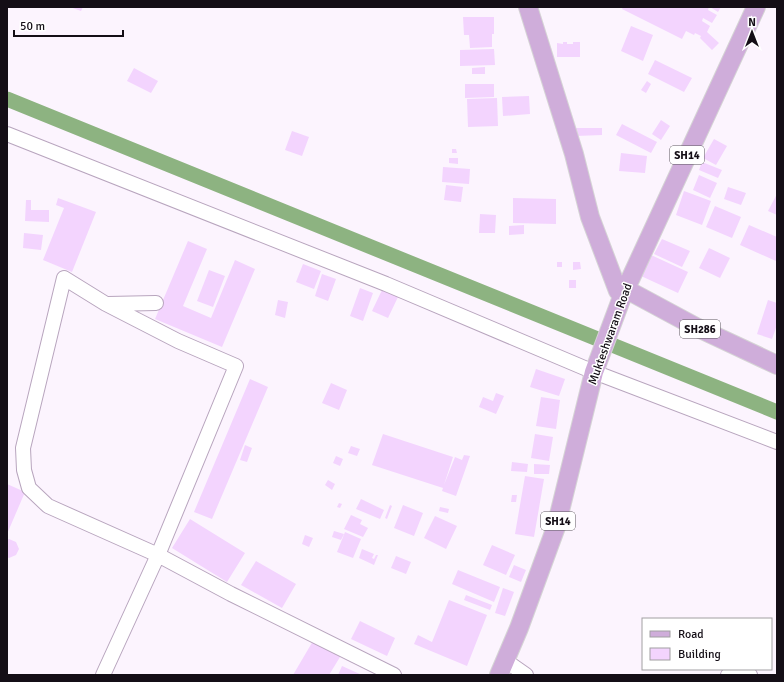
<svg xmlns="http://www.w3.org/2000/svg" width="784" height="682" font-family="Signika,sans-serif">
<rect width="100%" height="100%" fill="#fcf4fe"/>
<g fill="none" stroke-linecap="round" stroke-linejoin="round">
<path stroke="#8db381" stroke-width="15" d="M7 99 777 412"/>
</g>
<path fill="#f3d4fe" d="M70 7H83L81 11Z
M623 7H709L708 10 717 15 712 23 703 18 702 21 710 26 707 32 719 43 712 50 700 38 701 36 695 33 694 35 686 31 682 39 622 9Z
M710 7H721L718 12Z
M463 17H494V34H492V47L470 48 469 35H464Z
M631 26 653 35 643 61 621 51Z
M563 42H567V44H573V42H580V57H557V43L563 44Z
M494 49 495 65 460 66V50Z
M655 60 692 78 684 92 648 74Z
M485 67V74H472V68Z
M134 68 158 81 151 93 127 81Z
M647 81 651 84 646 93 641 90Z
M465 84H494V97L465 98Z
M529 96 530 114 503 116 502 97Z
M497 98 498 126 468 127 467 99Z
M661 120 670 126 661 140 652 134Z
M622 124 657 142 651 153 616 135Z
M575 128H602V135L576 136Z
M292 131 309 137 302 156 285 150Z
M714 139 727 146 716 165 703 158Z
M452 149H456L457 153H452Z
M621 153 647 156 645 173 619 171Z
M449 158H458V164L449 163Z
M702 162 722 170 718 178 699 170Z
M443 167 470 169 469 184 442 182Z
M699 175 717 183 710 198 693 190Z
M446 185 463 187 461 202 444 200Z
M728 187 746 193 741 205 724 199Z
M684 191 711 201 702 225 676 215Z
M777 194V215L768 211Z
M58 198 96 212 72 272 43 260 64 208 56 205Z
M513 198 556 199V224L513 223Z
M26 200H31V210H49V222L25 221Z
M715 206 741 217 732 238 706 227Z
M480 214 496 215 495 233H479Z
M524 225V234L509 235V226Z
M749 225 777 237 776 261 740 245Z
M24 233 43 235 41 250 23 248Z
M662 239 690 251 682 267 654 254Z
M188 241 207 249 183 306 211 318 235 260 255 269 222 347 155 319Z
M709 248 730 258 720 278 699 268Z
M651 255 688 272 678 293 641 276Z
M557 262H562V267H557Z
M573 262H580L581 269 573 270Z
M303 264 321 271 314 289 296 282Z
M209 270 225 276 213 307 197 301Z
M322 274 336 279 328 301 315 296Z
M569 280H576V288H569Z
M360 288 373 293 363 321 350 316Z
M382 290 398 297 388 318 372 311Z
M278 300 288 302 285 318 275 315Z
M768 300 777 303V325L772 339 757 334Z
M536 369 565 379 559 396 530 387Z
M250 379 268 387 212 519 194 512Z
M331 383 347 390 339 410 322 403Z
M496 393 504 396 496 414 479 407 483 397 493 401Z
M541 397 560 400 556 429 536 426Z
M383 434 453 457 444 485 455 457 462 460 464 455 470 456 456 496 442 491 443 488 372 465Z
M535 434 553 437 549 461 531 458Z
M245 445 252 448 247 462 240 460Z
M351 446 360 449 357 456 348 453Z
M336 456 343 459 340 466 333 463Z
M512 462 528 464 527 472 511 471Z
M534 464 550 465 549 474H534Z
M525 476 544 479 534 537 515 534Z
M328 480 335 484 332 490 325 485Z
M7 484 25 492 7 534Z
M512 495H517L516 502H511Z
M361 499 384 510 380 519 356 509Z
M339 503 342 504 340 508 337 507Z
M390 505 392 506 387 519 385 518Z
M403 505 423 513 414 536 394 528Z
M440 507 449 509 448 513 439 511Z
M351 515 362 520 360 524 368 528 363 537 344 529Z
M435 516 457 526 446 549 424 538Z
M190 519 245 553 227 582 172 548Z
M334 531 344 534 341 540 332 537Z
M345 532 361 539 353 558 337 552Z
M305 535 313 538 309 547 302 544Z
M9 539 16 542 19 549 16 555 9 558 7 557V540Z
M492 545 515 555 506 575 483 565Z
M362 549 374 554 372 558 374 559 376 555H378L374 565 359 558Z
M396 556 411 562 406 574 391 568Z
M256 561 296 584 282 608 241 585Z
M514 565 526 570 521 582 509 577Z
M458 570 500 587 494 602 452 584Z
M503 588 514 592 505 616 495 613Z
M466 595 492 605 490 610 464 600Z
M449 600 487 615 467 666 414 644 418 635 432 642Z
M360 621 395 638 387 656 351 639Z
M313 641 340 657 329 675H293Z
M342 666 362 675H338Z"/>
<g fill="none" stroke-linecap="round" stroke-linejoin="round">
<defs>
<path id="minor" d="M7 134 386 284 594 372 777 442
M108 304 156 303
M506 661 526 675
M103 675 158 555 236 366 178 341 106 304 64 278 23 448 24 470 29 488 48 506 158 555 231 594 394 675
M728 675 733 671 750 675"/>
<path id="major" d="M528 7 574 154 590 217 618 291 623 294
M626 288 631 292 696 327 777 365
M499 675 519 628 556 527 594 372 622 297 756 7"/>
</defs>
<use href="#minor" stroke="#b8a5be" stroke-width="16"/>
<use href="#major" stroke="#d5d4d5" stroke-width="20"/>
<use href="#minor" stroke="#fff" stroke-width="14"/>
<use href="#major" stroke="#cfadda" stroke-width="18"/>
</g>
<g text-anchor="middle" stroke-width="3" stroke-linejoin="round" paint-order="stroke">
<g fill="#fff" stroke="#5a565c" stroke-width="1">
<rect x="670" y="146" width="34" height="18" rx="3"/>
<rect x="680" y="320" width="40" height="18" rx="3"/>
<rect x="541" y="512" width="34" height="18" rx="3"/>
</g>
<g font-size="11" font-weight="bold" fill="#140e16">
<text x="687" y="159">SH14</text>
<text x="700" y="333">SH286</text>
<text x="558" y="525">SH14</text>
</g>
<g font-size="12" fill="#140e16" stroke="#fff">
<text transform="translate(610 334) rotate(-70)" y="4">Mukteshwaram Road</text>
</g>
</g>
<rect width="784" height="682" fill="none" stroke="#140e16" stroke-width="16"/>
<rect x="642" y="618" width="130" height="52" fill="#ffffff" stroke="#a19fa2"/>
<rect x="650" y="631" width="20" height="6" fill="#cfadda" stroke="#a19fa2"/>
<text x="678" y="638" font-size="12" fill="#140e16">Road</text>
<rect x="650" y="648" width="20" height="12" fill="#f3d4fe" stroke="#a19fa2"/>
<text x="678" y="658" font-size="12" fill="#140e16">Building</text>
<g transform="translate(752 32)" stroke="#ffffff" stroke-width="3" paint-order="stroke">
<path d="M0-3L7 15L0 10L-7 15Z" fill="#140e16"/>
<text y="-6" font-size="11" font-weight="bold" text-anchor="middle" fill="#140e16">N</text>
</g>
<path d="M14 30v6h109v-6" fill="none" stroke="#140e16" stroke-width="2"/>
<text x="20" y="30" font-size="12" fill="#140e16" stroke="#ffffff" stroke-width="3" paint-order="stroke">50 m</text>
</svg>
